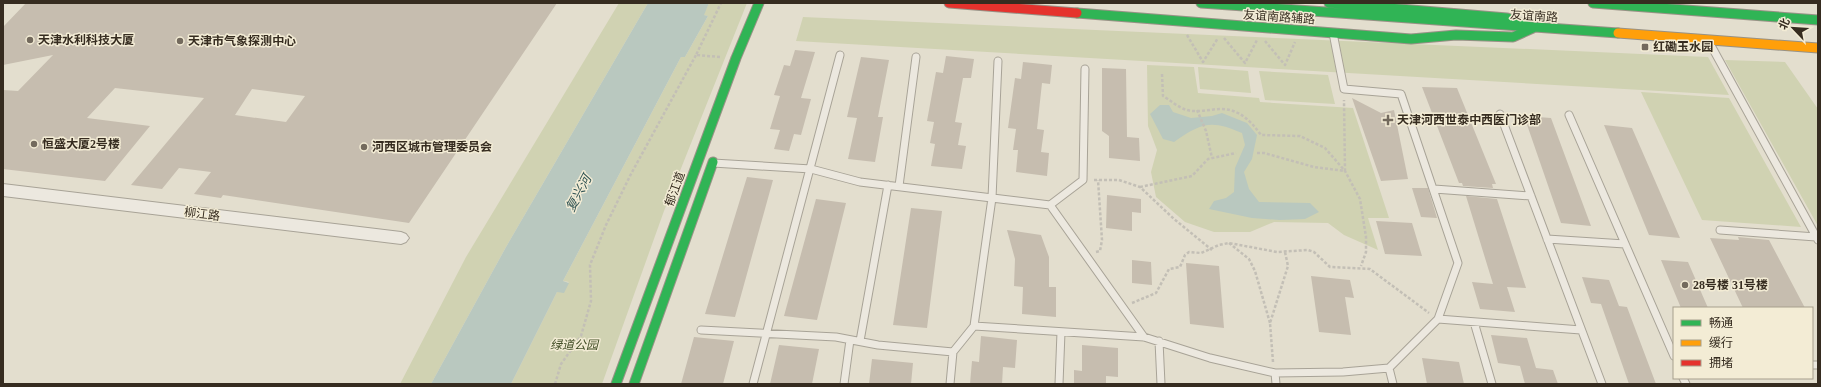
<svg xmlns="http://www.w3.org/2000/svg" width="1821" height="387" font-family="'Times New Roman','Noto Sans SC',serif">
<rect width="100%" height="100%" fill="#e3dece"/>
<path fill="#d0d2b2" d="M619 3H648L506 247 431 384H400L466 257Z
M709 3H747L664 211 602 384H511L557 292 569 282 563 281 681 57H685L708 16 703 15Z
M803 17 1708 57 1729 95 796 41Z
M1725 60 1785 62 1818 109V226Z
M1147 65 1194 67 1198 93 1259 98 1260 102 1353 108 1389 218H1368L1378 250 1344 235 1328 223 1274 222 1250 232H1214L1185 222 1156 197 1151 172 1157 150 1148 126Z
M1198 67 1248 71 1251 93 1200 89Z
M1259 71 1328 75 1335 104 1265 100Z
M1641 92 1729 98 1801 227 1702 220Z"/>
<path fill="#b9c8bf" d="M648 3H709L704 15 708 16 685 57H681L563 281 569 283 564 293 557 292 511 384H431L506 247Z
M1160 105H1169L1173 112 1191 118 1212 116 1222 113 1247 123 1257 135 1252 159 1244 172 1249 189 1259 202 1310 203 1319 212 1305 219 1280 220 1252 218 1209 209 1214 201 1226 198 1234 192 1235 168 1245 145 1242 133C1211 119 1201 123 1174 142L1163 139 1150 114Z"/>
<path fill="#c6bdaf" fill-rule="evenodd" d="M26 3H557L409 223 223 195 221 198 194 194 211 172 179 168 162 189 131 185 204 98 115 88 87 118 150 126 105 181 3 169V90L18 91 53 55 3 65V27ZM252 89 305 96 286 122 235 115Z
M795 50 815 52 801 98 811 99 801 135 794 134 789 151 774 149 780 130 770 129 780 96 774 95 784 65 790 66Z
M946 56 974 59 971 78H963L955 122 962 123 958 145 966 146 962 169 931 166 935 144 930 143 934 122 927 121 936 72 943 73Z
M861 57 889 60 878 117H883L875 162 848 159 857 118 847 117Z
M1023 62 1052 65 1050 84 1042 83 1037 129 1044 130 1041 152 1049 153 1047 176 1016 172 1018 150H1013L1016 129 1008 128 1015 78 1021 79Z
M1102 68 1126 69 1127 137 1139 138 1140 161 1109 158V136L1102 131Z
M1422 87 1457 88 1496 184H1492L1493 188 1463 186 1462 183H1459Z
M1352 98 1381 113 1394 110 1408 179 1381 181Z
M1524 116 1551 118 1591 226 1561 223Z
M1604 125 1632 128 1680 238 1649 235Z
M747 177 773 180 735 317 705 314Z
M1412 188H1428L1437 218 1421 217Z
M1107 195 1141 199V213L1132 212V231L1106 228Z
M1466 196 1497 199 1526 288 1507 287 1515 312 1480 309 1472 282 1493 284Z
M816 199 846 203 817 320 784 316Z
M911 208 942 211 927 328 893 325Z
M1376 221 1412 223 1422 256 1385 254Z
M1007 230 1041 235 1049 257V287H1056V317L1022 314 1023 287 1014 286 1015 259Z
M1738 237 1769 240 1805 308H1743L1710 238 1739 240Z
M1132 260 1151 262 1152 285 1132 283Z
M1661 260 1688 262 1708 308H1681Z
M1186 263 1219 266 1224 328 1190 324Z
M1311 276 1350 280 1354 298 1345 297 1351 335 1319 332Z
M1582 277 1609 280 1619 306 1627 307 1656 384H1629L1601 304 1591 303Z
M1491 335 1527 338 1536 368 1553 370 1558 384H1525L1520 366 1498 363Z
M981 336 1017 340 1015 368 1003 367 1002 384H970L972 361 979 362Z
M694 337 734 341 723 384H681Z
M779 345 819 349 812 384H770Z
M1082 345 1118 348V377L1106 376V384H1074V370L1082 371Z
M1422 358 1459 362 1464 384H1427Z
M872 359 913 363 911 384H869Z"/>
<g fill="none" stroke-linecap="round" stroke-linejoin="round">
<defs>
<path id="lane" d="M1708 40 1818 240
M1500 114 1602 384
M1569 115 1674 356
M713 163 811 169 860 182 1050 205 1144 337
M899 186 916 57
M1434 189 1531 196
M1050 205 1083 180 1085 69
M1720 230 1816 237
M1547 239 1625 244
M1438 319 1581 330
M1474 322 1492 384
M974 326 992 198 998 61
M701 330 836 337 878 345 953 352 974 326 1144 337 1210 358 1275 373 1343 372 1389 368 1438 319 1458 263 1401 94 1344 89 1333 33
M860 341 888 185
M1159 341 1161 384
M1812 365H1818
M1389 368 1393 384
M1275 373 1276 384
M1683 378 1686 384
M753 384 840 55
M844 384 850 340
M950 384 953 352
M1059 384 1061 332"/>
<path id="street" d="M3 184 401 232 406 234 409 238 406 242 401 244 3 196Z"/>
<path id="fast" d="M1201 3 1618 33
M1329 3 1507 18 1533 28
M1593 3 1818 20
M1077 13 1411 39 1456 35 1513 37 1533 28
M616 384 736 58 759 3
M634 384 713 162"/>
<path id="slow" d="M1618 33 1818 48"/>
<path id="jam" d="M949 3 1077 13"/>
</defs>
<use href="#lane" stroke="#a8a397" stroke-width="9"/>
<use href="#street" stroke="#a8a397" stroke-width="2"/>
<use href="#fast" stroke="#989286" stroke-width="11"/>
<use href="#slow" stroke="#989286" stroke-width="11"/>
<use href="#jam" stroke="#989286" stroke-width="11"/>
<path stroke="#c3bfb6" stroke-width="2.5" stroke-dasharray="3 2" stroke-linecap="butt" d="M1187 35 1203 62 1218 38
M1224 38 1245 63 1257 40
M1265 41 1285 65 1295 42
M720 57 696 55 721 3
M1162 74 1163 96C1170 100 1179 108 1187 110 1198 113 1210 109 1221 109 1239 109 1251 121 1261 135L1300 136 1325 148 1345 171 1360 199 1366 237V252L1361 266
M1197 110 1206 131 1212 158
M1257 153H1264L1314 167 1345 171 1344 100
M1094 180H1119L1140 187 1174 219 1212 250
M1140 187 1192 176 1208 159 1236 153
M1229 243 1249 259 1255 271 1270 323
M1096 252 1100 251 1102 240 1098 180
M1132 303 1156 293 1169 269 1180 267 1185 255 1189 252 1201 253 1219 245 1229 243 1277 252 1308 250 1314 252 1330 267 1370 269 1429 313
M1273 362 1270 323 1288 266 1285 252
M555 384 561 364 581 336 591 301 590 265 606 225 631 174 696 55"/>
<use href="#lane" stroke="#ece8df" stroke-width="7"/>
<use href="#street" fill="#ece8df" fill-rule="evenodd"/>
<use href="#fast" stroke="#30b455" stroke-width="9"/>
<use href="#slow" stroke="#ff9f0a" stroke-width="9"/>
<use href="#jam" stroke="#e5322d" stroke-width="9"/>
</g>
<g fill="#736a5d" stroke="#f3ecd5" stroke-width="1.5">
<circle cx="30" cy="40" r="4"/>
<circle cx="180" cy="41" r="4"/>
<rect x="1641" y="43" width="8" height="8" rx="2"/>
<path d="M1386 114h4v4h4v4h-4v4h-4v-4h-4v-4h4z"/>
<circle cx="34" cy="144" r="4"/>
<circle cx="364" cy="147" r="4"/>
<circle cx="1685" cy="285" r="4"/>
</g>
<g text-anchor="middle" stroke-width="3" stroke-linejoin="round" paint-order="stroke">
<g font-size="12" fill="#362c20" stroke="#f3ecd5">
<text transform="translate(1534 16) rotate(4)" y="4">友谊南路</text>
<text transform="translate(1279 17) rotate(4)" y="4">友谊南路辅路</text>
<text transform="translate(675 189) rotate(-70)" y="4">郁江道</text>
<text transform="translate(202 214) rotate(7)" y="4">柳江路</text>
</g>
<g font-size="12" font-weight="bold" fill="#362c20" stroke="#f3ecd5" text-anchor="start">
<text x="38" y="44">天津水利科技大厦</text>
<text x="188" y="45">天津市气象探测中心</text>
<text x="1653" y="51">红磡玉水园</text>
<text x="1397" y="124">天津河西世泰中西医门诊部</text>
<text x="42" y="148">恒盛大厦2号楼</text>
<text x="372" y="151">河西区城市管理委员会</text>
<text x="1693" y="289">28号楼 31号楼</text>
</g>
<g font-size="12" font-style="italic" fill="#445028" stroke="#f3ecd5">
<text x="574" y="349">绿道公园</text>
</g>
<g font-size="13" font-style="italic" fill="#305454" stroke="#f3ecd5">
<text transform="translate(578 193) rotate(-62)" y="5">复兴河</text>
</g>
</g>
<rect width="1821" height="387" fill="none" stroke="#362c20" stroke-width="8"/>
<rect x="1673" y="307" width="140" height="72" fill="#f3ecd5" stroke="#a79f8d"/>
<rect x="1681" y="320" width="20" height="6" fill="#30b455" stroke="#a79f8d"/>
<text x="1709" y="327" font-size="12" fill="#362c20">畅通</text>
<rect x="1681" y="340" width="20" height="6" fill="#ff9f0a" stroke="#a79f8d"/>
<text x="1709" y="347" font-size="12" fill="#362c20">缓行</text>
<rect x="1681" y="360" width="20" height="6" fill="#e5322d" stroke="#a79f8d"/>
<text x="1709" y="367" font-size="12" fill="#362c20">拥堵</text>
<g transform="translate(1793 28) rotate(295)" stroke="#f3ecd5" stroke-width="3" paint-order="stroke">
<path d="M0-3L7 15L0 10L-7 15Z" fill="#362c20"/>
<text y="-6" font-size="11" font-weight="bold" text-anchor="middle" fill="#362c20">北</text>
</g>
</svg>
